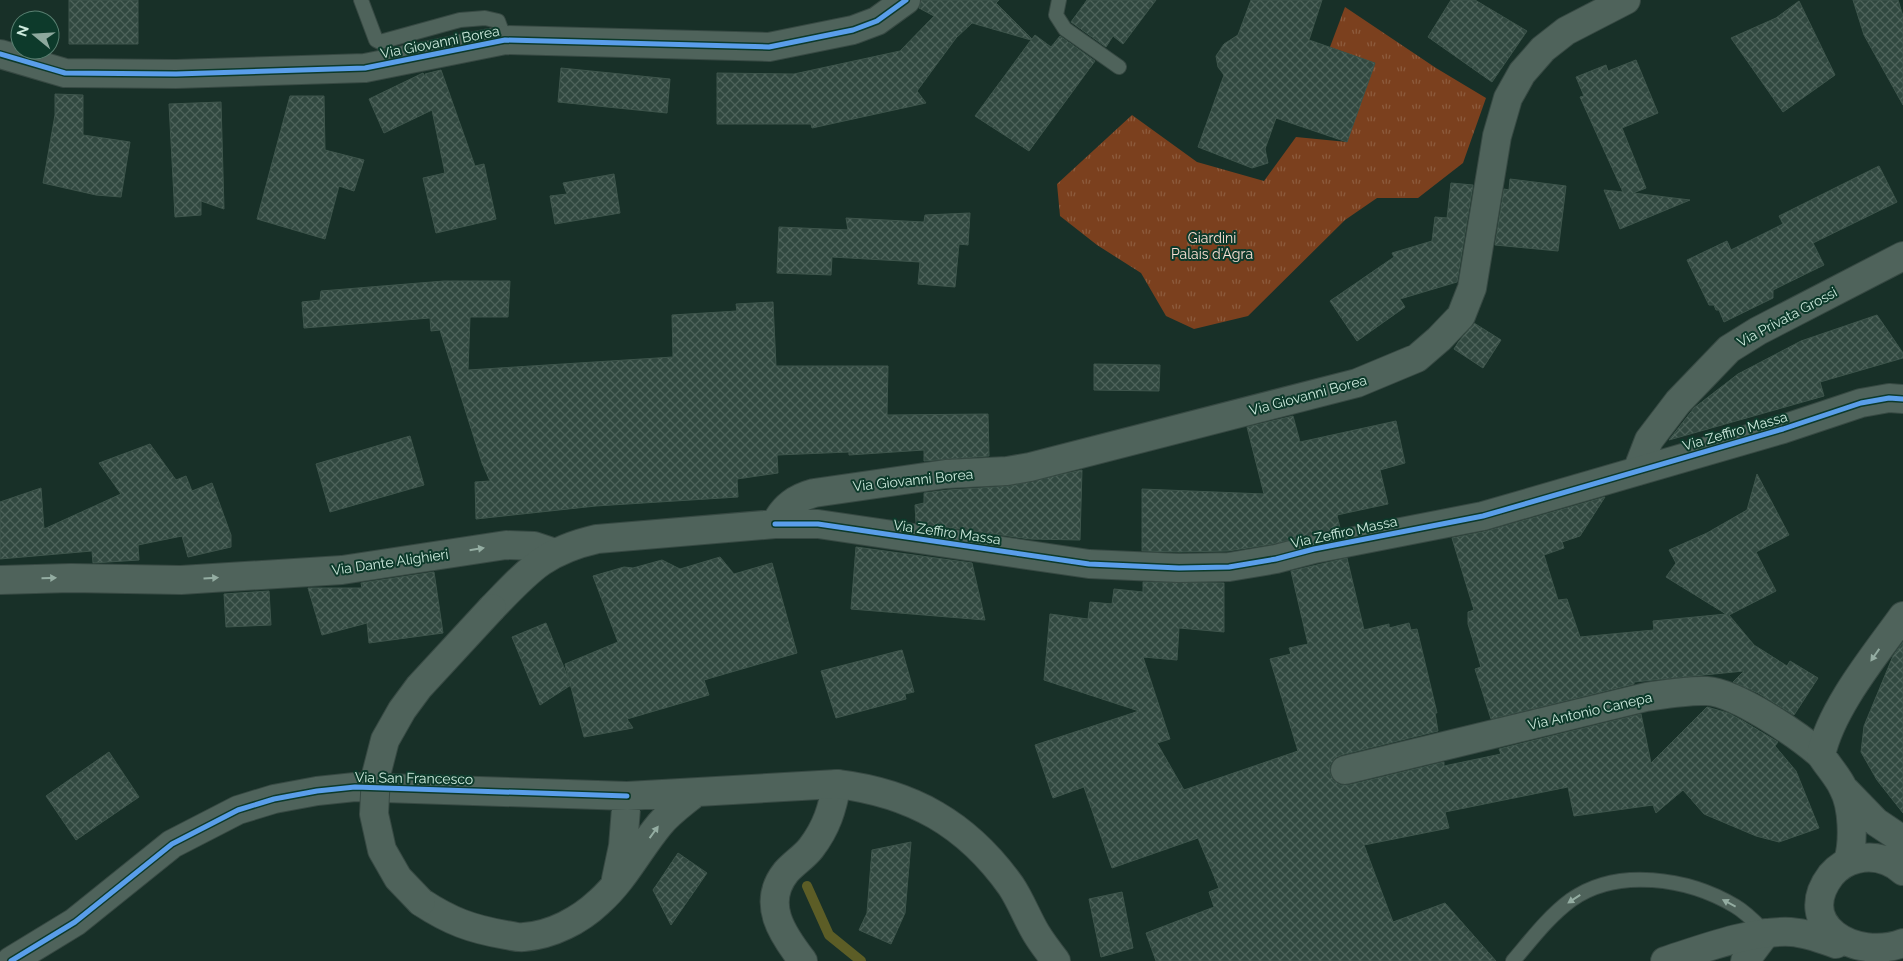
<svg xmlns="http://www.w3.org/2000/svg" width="1903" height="961" font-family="Raleway,sans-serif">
<defs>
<pattern id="grass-tufts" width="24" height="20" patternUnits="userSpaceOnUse" patternTransform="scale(1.25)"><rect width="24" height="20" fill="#7b401e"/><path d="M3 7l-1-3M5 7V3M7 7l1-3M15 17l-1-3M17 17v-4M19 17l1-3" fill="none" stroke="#8d5c3e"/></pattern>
<pattern id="building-cross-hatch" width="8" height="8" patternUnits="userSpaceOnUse" patternTransform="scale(1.25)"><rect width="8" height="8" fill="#314840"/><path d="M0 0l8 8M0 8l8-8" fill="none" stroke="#4e635b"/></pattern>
</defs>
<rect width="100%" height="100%" fill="#183028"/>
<path fill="url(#grass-tufts)" d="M1345 7 1436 68 1486 98 1463 163 1418 198H1377L1345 220 1248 316 1194 329 1166 316 1141 273 1097 245 1060 216 1057 184 1132 115 1197 162 1264 181 1296 137 1347 142 1375 63 1330 47Z"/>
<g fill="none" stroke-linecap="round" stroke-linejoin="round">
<path stroke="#5c5d26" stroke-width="10" d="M807 886 829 935 861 961"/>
</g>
<path fill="url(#building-cross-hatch)" stroke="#3e554c" d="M69 0H138V44H69Z
M921 0H999L996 3 1032 39 1035 35 1051 47 1060 36 1095 61 1029 151 975 116 1031 40 972 23 956 38 917 91 926 103 812 128 811 124H717V73L794 74 900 51 934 16 919 8Z
M1087 0H1156L1123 44 1113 36 1106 47 1071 22Z
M1251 0H1322L1309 40 1375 63 1347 142 1276 118 1265 149 1268 163 1252 168 1198 147 1224 75 1218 67 1216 56 1224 44 1238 35Z
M1451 0H1475L1527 31 1492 82 1428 37Z
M1853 0H1898L1903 16V105L1864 35Z
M1799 1 1835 75 1783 112 1731 38 1776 18Z
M1636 60 1658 113 1622 128 1646 188 1633 193 1690 200 1620 229 1604 190 1623 192 1580 97 1584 96 1576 77 1606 65 1608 71Z
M561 68 670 79 667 113 558 102Z
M441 70 475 166 484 164 496 219 436 233 423 178 445 173 432 110 384 133 369 99 423 73 426 78 425 74Z
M55 94 83 95V135L130 142 121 197 96 195 43 183 55 115Z
M290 96H324L325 150 364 160 354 191 339 186 325 239 257 219Z
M221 102 224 209 201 201V215L175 217 169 104Z
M1879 166 1897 202 1813 243 1824 265 1773 290V298L1724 322 1719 310H1716L1714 305H1709L1687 260 1727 241 1731 250 1783 224 1779 216Z
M614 174 620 213 555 224 550 196 567 194 563 183Z
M1510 179 1566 186 1558 251 1495 245 1504 189 1509 190Z
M1451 183 1473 185 1457 282 1400 299 1405 307 1357 341 1330 301 1394 257 1392 253 1432 241 1435 217 1447 218Z
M970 213 968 245 959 244 955 287 918 284 920 262 832 257 831 275 777 273 779 227 848 230 846 218 924 222 925 215Z
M444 281H510L508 317H470L468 370 673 357 672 315 737 311 736 304 773 302 776 366H888L887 415 988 414 989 456 924 461V450L849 455V452L777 455 778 473 737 479 738 497 596 506 476 519 475 482 490 481 482 463 440 330 431 331 430 318 304 328 302 302 320 300 321 291Z
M1877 315 1903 353V358L1820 382 1824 396 1669 440 1694 408 1738 374 1801 341Z
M1474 323 1501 340 1483 368 1454 349 1459 341Z
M1094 364 1160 365 1159 391 1094 390Z
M1293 416 1300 442 1396 421 1405 463 1380 470 1388 504 1337 515 1340 528 1273 544 1228 551 1179 552 1142 551V489L1264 494 1247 427Z
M410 436 424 485 330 512 316 464Z
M150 444 176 480 186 476 192 491 212 483 231 535V547L188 557 182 536 138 545 139 560 93 563 92 551 0 559V502L41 488 44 529 121 494 99 463Z
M1082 470 1080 540 1030 539 916 523 915 505 924 503V493L948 490 1010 486Z
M1757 474 1789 535 1756 552 1776 591 1729 615 1754 645 1787 666 1790 661 1818 678 1794 715 1758 693 1733 682 1744 671 1634 682V684L1491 719 1475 669 1481 667 1468 624V612L1474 610 1452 538 1487 531 1605 497 1580 536 1562 542 1564 548 1544 555 1558 600 1567 599 1580 637 1654 630 1653 621 1726 614 1666 577 1676 563 1669 550 1707 533 1747 510Z
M856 547 972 563 985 620 851 609Z
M720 557 734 574 772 563 797 653 704 680 709 695 627 719 633 728 584 737 565 664 618 642 593 576 624 567 633 568 662 560 680 569Z
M1347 558 1364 630 1389 624V628L1409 623 1411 630 1417 629 1437 713H1435L1438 731 1341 755 1335 758 1330 765V773L1333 780 1340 785H1349L1444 762V766L1501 754 1499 749 1641 714 1651 763 1707 707 1728 713 1743 721 1778 742 1775 746 1796 771 1819 828 1779 842 1756 836 1704 814 1683 790 1656 813 1653 805 1574 816 1568 787 1445 812 1449 828 1364 845 1393 922 1445 903 1496 961H1156L1146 933 1214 907 1209 892 1219 888 1198 838 1112 868 1084 787 1053 798 1035 745 1139 711 1044 680 1050 614 1088 619 1090 602 1112 604 1114 589 1143 592V582L1224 583V632L1179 628 1177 660 1143 657 1170 739 1157 743 1184 790 1298 751 1270 659 1291 654 1289 648 1308 644 1291 571Z
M434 572 443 633 369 643 367 623 322 635 308 588H362L361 583Z
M269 591 271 625 226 627 224 594Z
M546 623 571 685 540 705 512 637Z
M1903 642V813L1877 780 1861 752 1864 726 1893 656Z
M902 650 914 692 905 694 906 699 836 718 821 671Z
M109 752 139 797 76 840 46 796Z
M911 842 905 913 891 944 859 930 867 913 872 850Z
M678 853 707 873 671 925 653 890Z
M1122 892 1133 948 1101 957 1089 899Z"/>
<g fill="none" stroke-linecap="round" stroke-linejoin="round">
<defs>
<path id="lane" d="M361 0 376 40 380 42 460 20 485 18 498 21 505 40
M1059 0 1056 15 1065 29 1119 67
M1513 961C1531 940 1548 917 1571 900 1617 867 1688 878 1735 906 1747 913 1757 924 1766 933"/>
<path id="street" d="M1637 471 1649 440 1678 402 1729 349 1758 331 1903 256
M0 580 71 578 181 580 342 570 506 545 534 546 555 553
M1345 770 1646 697C1666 694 1687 690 1707 691 1737 693 1798 735 1821 755
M803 961C782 934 761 903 786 872 794 863 804 857 811 848 827 827 832 809 837 784
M1745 961 1766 933"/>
<path id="secondary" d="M0 54 65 73 176 74 365 68 505 40 769 47 853 30 877 21 906 0
M775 524C784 506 796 498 814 493L946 474 1007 471 1030 467 1357 383 1417 358 1439 339 1461 316 1472 288 1497 136 1508 98 1522 73 1543 49 1566 31 1626 0
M492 608C528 571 544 551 597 539L775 524H818L1089 564 1179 568 1229 567 1276 559 1314 549 1483 516 1783 429 1861 403 1889 398 1903 399
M1844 789 1876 822 1903 840
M1848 861C1854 842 1853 806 1843 788 1839 778 1827 765 1821 755 1831 708 1875 655 1903 616
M1903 871C1889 859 1874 855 1857 859 1847 861 1837 868 1831 875 1793 925 1855 961 1903 943
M616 879 623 846 627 796
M421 902C450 921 471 929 506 935 512 936 519 938 524 937 552 935 580 920 599 902 624 880 639 849 660 824 670 812 683 803 695 793
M11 961 75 922 172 844 238 810 274 799 317 791 355 787 627 796 837 784C912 793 967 824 1011 886 1021 901 1027 918 1036 933 1042 943 1049 952 1056 961
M1665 961C1702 949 1752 930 1791 932 1807 933 1822 939 1836 944"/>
</defs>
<use href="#lane" stroke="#374943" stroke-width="16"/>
<use href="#street" stroke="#374943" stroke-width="30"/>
<use href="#secondary" stroke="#374943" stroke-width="30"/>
<use href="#lane" stroke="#4f635b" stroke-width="14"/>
<use href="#street" stroke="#4f635b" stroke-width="28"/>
<use href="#secondary" stroke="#4f635b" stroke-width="28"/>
<defs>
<path id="secondary-bridge" d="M421 902 398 878 382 850 374 814 376 775 385 740 402 710 419 687 492 608"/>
</defs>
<use href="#secondary-bridge" stroke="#374943" stroke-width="30" stroke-linecap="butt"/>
<use href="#secondary-bridge" stroke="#4f635b" stroke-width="28"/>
<defs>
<path id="cycleway" d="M0 54 65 73 176 74 365 68 505 40 769 47 853 30 877 21 906 0
M775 524H818L1089 564 1179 568 1229 567 1276 559 1314 549 1483 516 1783 429 1861 403 1889 398 1903 399
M11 961 75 922 172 844 238 810 274 799 317 791 355 787 627 796"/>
</defs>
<use href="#cycleway" stroke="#0d3a2b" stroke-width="8"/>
<use href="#cycleway" stroke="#5a9eea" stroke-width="5"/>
</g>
<defs><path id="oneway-solid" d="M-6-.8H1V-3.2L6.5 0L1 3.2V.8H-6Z" transform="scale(1.25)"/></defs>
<g fill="#94ada2">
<use href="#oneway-solid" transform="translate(477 549) rotate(-9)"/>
<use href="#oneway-solid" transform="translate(49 578) rotate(-2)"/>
<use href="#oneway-solid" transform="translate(211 578) rotate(-4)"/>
<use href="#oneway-solid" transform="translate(1875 655) rotate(125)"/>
<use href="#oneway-solid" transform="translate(654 832) rotate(-54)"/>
<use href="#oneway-solid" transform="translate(1574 899) rotate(147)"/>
<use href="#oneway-solid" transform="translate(1729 903) rotate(-152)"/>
</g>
<g text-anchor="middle" stroke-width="4" stroke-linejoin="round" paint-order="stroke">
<g font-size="14" fill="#cdeadd" stroke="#0d3a2b">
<text transform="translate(440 42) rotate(-11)" y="5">Via Giovanni Borea</text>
<text transform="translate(1787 317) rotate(-28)" y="5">Via Privata Grossi</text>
<text transform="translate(1308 395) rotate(-15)" y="5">Via Giovanni Borea</text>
<text transform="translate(1735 431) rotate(-16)" y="5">Via Zeffiro Massa</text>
<text transform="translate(913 480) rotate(-6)" y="5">Via Giovanni Borea</text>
<text transform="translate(947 532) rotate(8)" y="5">Via Zeffiro Massa</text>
<text transform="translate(1344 532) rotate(-12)" y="5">Via Zeffiro Massa</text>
<text transform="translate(390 562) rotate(-8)" y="5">Via Dante Alighieri</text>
<text transform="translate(1590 711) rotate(-13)" y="5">Via Antonio Canepa</text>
<text transform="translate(414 778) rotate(1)" y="5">Via San Francesco</text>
</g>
<g font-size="14" fill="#f8ded2" stroke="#0d3a2b">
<text x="1212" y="243">Giardini<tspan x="1212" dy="16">Palais d'Agra</tspan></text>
</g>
</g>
<g transform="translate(35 35) rotate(288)"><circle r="24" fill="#0d3a2b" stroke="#5a8072"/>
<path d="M0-4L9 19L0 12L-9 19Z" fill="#8ea99e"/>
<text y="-8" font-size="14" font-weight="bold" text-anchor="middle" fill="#cdeadd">N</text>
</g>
</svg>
